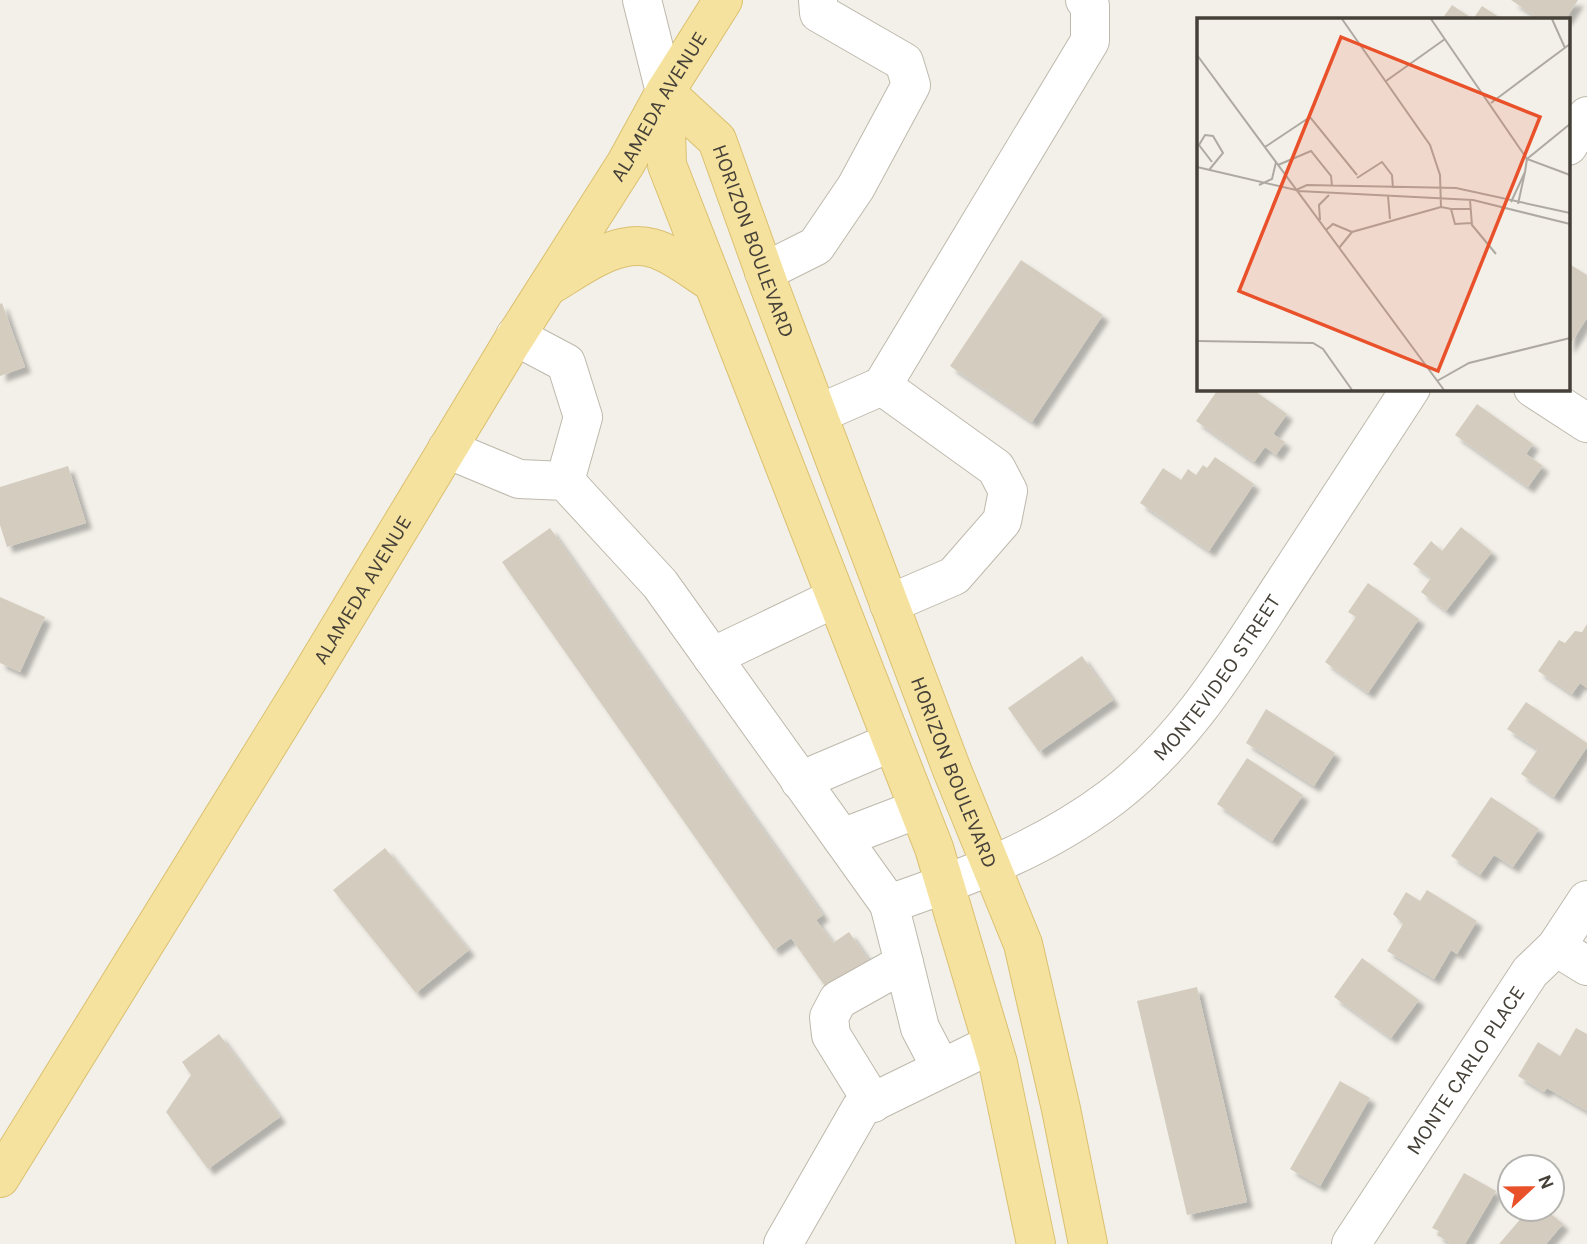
<svg xmlns="http://www.w3.org/2000/svg" width="1587" height="1244" font-family="Karla,sans-serif">
<defs>
<filter id="shadow"><feDropShadow dx="6" dy="6" stdDeviation="2" flood-color="#0004"/></filter>
</defs>
<rect width="100%" height="100%" fill="#f3f0e9"/>
<path fill="#d4cdbf" filter="url(#shadow)" d="M1511 0H1578L1566 19H1539Z
M1452 5 1473 19 1482 6 1502 19H1442Z
M1021 260 1103 315 1032 422 950 366Z
M1571 265 1587 275V318L1568 348V270Z
M2 303 25 367 0 376V304Z
M1219 388H1251L1287 414 1273 434 1285 442 1276 455 1265 447 1254 462 1196 421Z
M1477 404 1533 444 1526 454 1543 466 1528 487 1455 435Z
M1215 457 1254 484 1209 551 1140 503 1163 468 1181 480 1188 469 1196 475 1203 465 1207 468Z
M68 466 86 523 7 547 0 525V487Z
M1461 527 1492 552 1446 611 1421 592 1431 578 1413 564 1431 541 1442 551Z
M550 528 823 915 816 920 833 943 849 932 873 966 832 996 791 938 774 950 502 562Z
M1368 583 1419 619 1368 693 1325 662 1356 617 1348 612Z
M0 597 45 617 20 672 0 663Z
M1587 624V688L1580 683 1572 694 1538 671 1559 640 1565 643 1575 631 1582 632Z
M1082 656 1113 700 1039 752 1008 708Z
M1526 702 1587 743V747L1554 797 1521 774 1538 749 1507 729Z
M1266 709 1335 753 1314 786 1246 743Z
M1247 758 1303 795 1272 841 1217 804Z
M1491 797 1539 829 1513 867 1494 855 1480 875 1451 856Z
M385 848 469 950 416 993 333 890Z
M1427 890 1477 921 1457 954 1451 950 1434 979 1387 951 1403 924 1393 914 1406 892 1420 901Z
M1362 958 1419 1000 1391 1038 1334 997Z
M1197 987 1247 1202 1187 1215 1137 1001Z
M1576 1028 1587 1034V1111L1547 1088 1544 1092 1518 1076 1538 1042 1560 1056Z
M219 1034 280 1117 208 1169 166 1112 191 1075 182 1062Z
M1340 1081 1370 1098 1320 1186 1290 1169Z
M1464 1173 1496 1191 1465 1244H1448L1449 1242 1437 1235 1439 1231 1432 1228Z
M1529 1209H1545L1563 1224 1546 1244H1499Z"/>
<g fill="none" stroke-linecap="round" stroke-linejoin="round">
<defs>
<g id="minor">
<path d="M642 0 665 92"/>
<path d="M1568 146 1587 116"/>
<path d="M764 272 816 246 856 187 911 85 904 62 819 13 818 0"/>
<path d="M515 336 566 363 583 417 565 481"/>
<path d="M882 386 1090 41V6L1085 0"/>
<path d="M1533 388 1587 423"/>
<path d="M818 414 882 386 996 468 1008 491 1002 521 954 576 889 604"/>
<path d="M447 449 519 479 565 481 660 584 889 904"/>
<path d="M712 657 835 598"/>
<path d="M800 781 892 742"/>
<path d="M842 838 918 809"/>
<path d="M1556 947 1587 966"/>
<path id="s1" d="M904 963 889 904C970 876 1043 849 1112 797 1183 743 1230 666 1278 592 1322 524 1366 456 1411 388"/>
<path d="M873 1103 831 1035 829 1017 838 1000 904 963 920 1028 941 1068"/>
<path d="M783 1244 861 1108 992 1044"/>
<path id="s2" d="M1351 1244 1530 972 1556 947 1587 900"/>
</g>
<g id="major">
<path id="s3" d="M665 92 717 140 770 288 952 770 1023 944 1061 1109 1088 1244"/>
<path d="M665 94 667 165 934 848 998 1063 1036 1244"/>
<path d="M552 284C581 267 617 238 652 248 670 252 694 271 710 281"/>
<path id="s4" d="M0 1178 309 678 512 342 626 163 665 92 723 0"/>
</g>
</defs>
<use href="#minor" stroke="#beb9ac" stroke-width="40"/>
<use href="#major" stroke="#dac06f" stroke-width="40"/>
<use href="#minor" stroke="#fff" stroke-width="38"/>
<use href="#major" stroke="#f6e29f" stroke-width="38"/>
</g>
<g text-anchor="middle" stroke-width="7" stroke-linejoin="round" paint-order="stroke">
<g font-size="21" fill="#464138" stroke="#fff">
<text dy="7" stroke="none"><textPath href="#s4" startOffset="1258">ALAMEDA AVENUE</textPath></text>
<text dy="7" stroke="none"><textPath href="#s3" startOffset="178">HORIZON BOULEVARD</textPath></text>
<text dy="7" stroke="none"><textPath href="#s4" startOffset="691">ALAMEDA AVENUE</textPath></text>
<text dy="7" stroke="none"><textPath href="#s1" startOffset="469">MONTEVIDEO STREET</textPath></text>
<text dy="7" stroke="none"><textPath href="#s3" startOffset="746">HORIZON BOULEVARD</textPath></text>
<text dy="7" stroke="none"><textPath href="#s2" startOffset="208">MONTE CARLO PLACE</textPath></text>
</g>
</g>
<g transform="translate(1197 18)">
<rect width="373" height="373" fill="#f3f0e9"/>
<path fill="none" stroke="#aeaaa2" stroke-width="2" d="M145 1 233 127 243 157 244 189 254 191M234 1 330 141 328 154M355 1 368 30M0 37 247 372M189 63 248 21M294 85 373 26M373 106 330 141 373 157M68 129 113 99 160 157M81 147 114 133 134 158 135 168M0 149 99 172M12 152 26 135 16 118 8 117 2 127 15 144M160 160 185 144 195 157 196 170M62 167 75 161 79 144M99 172 110 167 259 170 373 195M101 173 276 182 373 206M191 178 193 201M273 182 275 207 299 236M314 184 328 154 321 186M273 191H254L258 206 274 205M123 202 122 187 132 177M129 212 136 206 155 214M142 230 155 214 244 189M0 323 116 325 126 331 155 372M240 363 272 345 373 320"/>
<path fill="#e9512a" fill-opacity="0.15" stroke="#e9512a" stroke-width="3.5" d="M144 19 343 99 241 353 42 273Z"/>
<rect width="373" height="373" fill="none" stroke="#464138" stroke-width="3.5"/>
</g>
<g transform="translate(1531 1188) rotate(68)"><circle r="33" fill="#ffffff" stroke="#b5b3af" stroke-width="2"/>
<path d="M0-5L12 26L0 18L-12 26Z" fill="#e9512a"/>
<text y="-10" font-size="19" font-weight="bold" text-anchor="middle" fill="#464138">N</text>
</g>
</svg>
